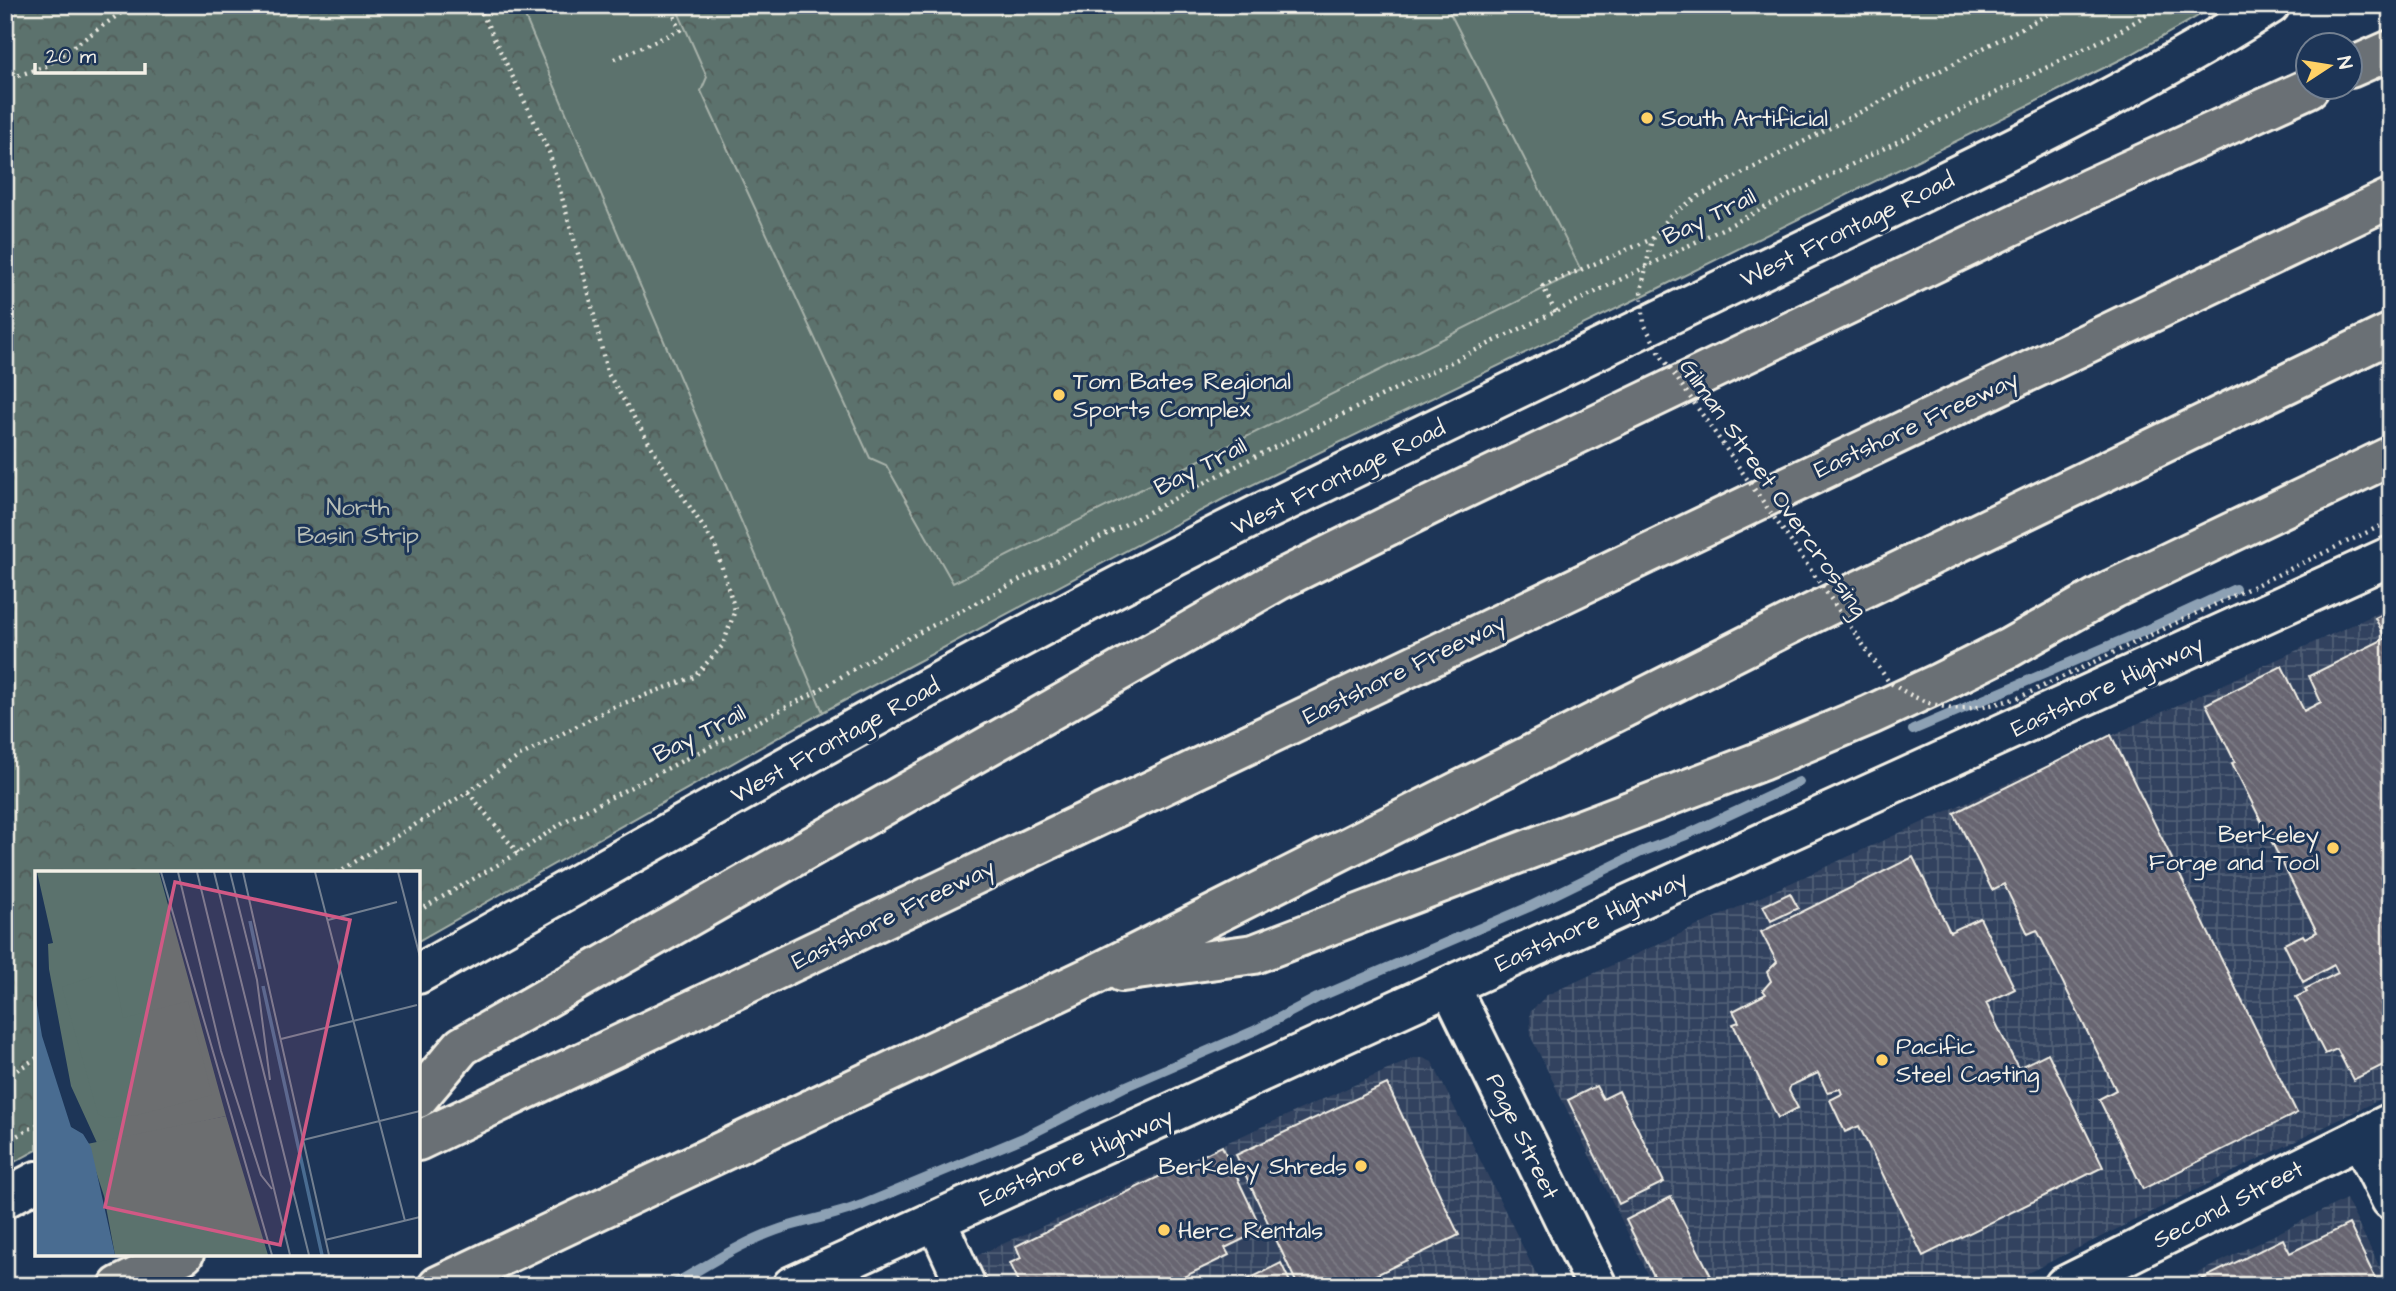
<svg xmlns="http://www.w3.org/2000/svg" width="2396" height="1291" font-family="'Architects Daughter',sans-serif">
<defs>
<pattern id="industrial-grid" width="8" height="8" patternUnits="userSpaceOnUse" patternTransform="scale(1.75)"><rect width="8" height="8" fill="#33435f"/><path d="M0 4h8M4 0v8" fill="none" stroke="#515f76"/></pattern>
<pattern id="park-crowns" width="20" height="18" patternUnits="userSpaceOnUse" patternTransform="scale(1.75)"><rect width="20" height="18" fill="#5b726d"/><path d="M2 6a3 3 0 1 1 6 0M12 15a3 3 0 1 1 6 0" fill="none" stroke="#515b58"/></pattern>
<pattern id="building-back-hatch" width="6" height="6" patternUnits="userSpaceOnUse" patternTransform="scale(1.75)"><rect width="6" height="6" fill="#676571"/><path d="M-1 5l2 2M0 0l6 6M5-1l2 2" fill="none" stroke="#7d7c85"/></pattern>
</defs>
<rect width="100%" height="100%" fill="#1d3557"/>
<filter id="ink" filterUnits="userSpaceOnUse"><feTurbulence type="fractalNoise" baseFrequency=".0143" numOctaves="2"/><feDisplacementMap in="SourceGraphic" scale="14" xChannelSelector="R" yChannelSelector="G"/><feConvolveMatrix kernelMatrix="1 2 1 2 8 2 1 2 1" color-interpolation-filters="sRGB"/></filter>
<g filter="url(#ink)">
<path fill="url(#industrial-grid)" d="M2391 607V1094L2001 1286H1654L1531 1037 1530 1012 1547 995Z
M1414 1058H1423L1432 1062 1542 1286H910Z
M2346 1199 2389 1286H2172Z"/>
<path fill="#5b726d" stroke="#a8b2aa" stroke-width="2" d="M498 5H2217L2132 54 1653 291 1225 498 823 712Z"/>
<path fill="url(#park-crowns)" stroke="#a8b2aa" stroke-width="2" d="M5 5H520L823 712 418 941V873H37V1150L5 1167Z
M675 5H1446L1581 270 953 583 886 465 870 458 701 91 707 77Z"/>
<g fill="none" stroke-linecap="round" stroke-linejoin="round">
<path stroke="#8da1b4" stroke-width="10" d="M1913 730 2146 630 2235 589
M671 1286C708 1265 743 1241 783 1228 809 1220 836 1215 862 1205L1025 1137 1124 1087 1256 1030 1317 998 1529 907 1641 852 1686 835 1799 782"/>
</g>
<path fill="url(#building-back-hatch)" stroke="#f4f1e8" stroke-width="2" d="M2391 610V648L2375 618Z
M2386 638 2391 648V704L2387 706 2391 713V1069L2386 1071 2383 1065 2353 1080 2337 1049 2325 1054 2296 997 2307 992 2305 989 2338 973 2334 965 2303 982 2284 944 2303 935 2305 938 2317 932 2232 763 2235 762 2206 704 2282 666 2304 711 2321 702 2309 676Z
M2111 735 2297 1113 2143 1189 2099 1099 2116 1090 2037 930 2028 934 2004 884 1992 890 1954 813Z
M1913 857 1950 932 1980 918 2015 989 1986 1003 2018 1068 2048 1053 2103 1167 1923 1256 1859 1126 1845 1132 1830 1100 1842 1094 1840 1089 1827 1092 1818 1073 1790 1086 1789 1091 1798 1108 1778 1118 1733 1024 1739 1022 1733 1011 1766 994 1763 990 1771 981 1767 972 1777 962 1761 932Z
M1790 893 1798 908 1771 921 1763 906Z
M1387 1084 1459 1235 1353 1286H1298L1236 1155Z
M1596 1086 1603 1099 1619 1091 1664 1182 1619 1204 1568 1100Z
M1222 1146 1262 1230 1225 1248 1229 1255 1165 1286H1021L1010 1263 1021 1258 1016 1246Z
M1671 1197 1716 1286H1659L1626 1220Z
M2349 1224 2379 1286H2188L2283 1239 2290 1253Z
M1281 1263 1292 1286H1235Z"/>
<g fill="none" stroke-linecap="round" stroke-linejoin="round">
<defs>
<path id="minor" d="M418 974C696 818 972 657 1257 515 1448 421 1641 329 1834 235 1981 164 2131 93 2270 5
M1450 986 1597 1286
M2360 1138 2391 1200
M5 1198 37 1181
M936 1220 966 1286
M792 1286 2391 556
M2064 1286 2391 1123"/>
<path id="highway" d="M2350 68 2391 50
M1122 972 1254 954 1761 761 1870 715 1939 683 2009 648 2113 589 2391 456
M418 1098 462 1046 1279 580 1430 505 2090 188 2309 88
M418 1141 2391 198
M119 1286 184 1254
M438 1286 1092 976 1790 624 2391 333"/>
</defs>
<use href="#minor" stroke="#f4f1e8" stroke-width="44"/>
<use href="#highway" stroke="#f4f1e8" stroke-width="44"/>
<path stroke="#f4f1e8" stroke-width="4.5" stroke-dasharray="2 5" stroke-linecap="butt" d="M615 59 680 30 670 5
M5 80 46 66 132 5
M1555 312 1543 286 1652 239
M468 792 518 853
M337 873 468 792 518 757 611 708 694 677 723 645 735 610 715 545 663 466 607 372 587 285 549 152 478 5
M418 911 518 853 565 821 814 693 886 650 1246 461 1555 312 2120 31 2162 5
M5 1077 37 1058
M5 1142 37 1125"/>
<use href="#minor" stroke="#1d3557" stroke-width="38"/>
<use href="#highway" stroke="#6a7074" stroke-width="38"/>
<path stroke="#f4f1e8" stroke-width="4.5" stroke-dasharray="2 5" stroke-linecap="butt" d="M2066 5 1699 196 1671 215 1652 239 1641 291 1644 324 1662 357 1889 682C1937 714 1966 714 2020 697L2391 521"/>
</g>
</g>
<g fill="#ffd166" stroke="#1d3557" stroke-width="2.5">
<circle cx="1647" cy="118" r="7"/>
<circle cx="1059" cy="395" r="7"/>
<circle cx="2333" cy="848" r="7"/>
<circle cx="1882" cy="1060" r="7"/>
<circle cx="1361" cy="1166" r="7"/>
<circle cx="1164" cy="1230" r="7"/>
</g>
<g text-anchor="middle" stroke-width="6" stroke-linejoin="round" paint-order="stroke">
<g font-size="24" fill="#f4f1e8" stroke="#1d3557" text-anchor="start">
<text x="1661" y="126">South Artificial</text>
<text x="1073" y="389">Tom Bates Regional<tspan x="1073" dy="28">Sports Complex</tspan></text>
<text x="2319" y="842" text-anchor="end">Berkeley<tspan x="2319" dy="28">Forge and Tool</tspan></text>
<text x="1896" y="1054">Pacific<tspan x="1896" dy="28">Steel Casting</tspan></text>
<text x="1347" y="1174" text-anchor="end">Berkeley Shreds</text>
<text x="1178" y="1238">Herc Rentals</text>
</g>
<g font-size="24" fill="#f4f1e8" stroke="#1d3557">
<text transform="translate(1709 216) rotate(-26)" y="8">Bay Trail</text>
<text transform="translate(1847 229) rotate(-26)" y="8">West Frontage Road</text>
<text transform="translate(1916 424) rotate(-25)" y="8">Eastshore Freeway</text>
<text transform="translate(1200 466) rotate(-27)" y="8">Bay Trail</text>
<text transform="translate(1338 477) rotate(-26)" y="8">West Frontage Road</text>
<text transform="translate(1774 488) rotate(55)" y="8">Gilman Street Overcrossing</text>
<text transform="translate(1404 669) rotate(-26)" y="8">Eastshore Freeway</text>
<text transform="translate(2107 686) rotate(-25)" y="8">Eastshore Highway</text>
<text transform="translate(699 733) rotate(-27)" y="8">Bay Trail</text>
<text transform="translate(835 740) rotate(-29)" y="8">West Frontage Road</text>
<text transform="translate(893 914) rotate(-26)" y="8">Eastshore Freeway</text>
<text transform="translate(1591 921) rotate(-25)" y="8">Eastshore Highway</text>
<text transform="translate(1523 1136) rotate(64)" y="8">Page Street</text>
<text transform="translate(1076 1157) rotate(-24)" y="8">Eastshore Highway</text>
<text transform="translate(2228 1204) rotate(-27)" y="8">Second Street</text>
</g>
<g font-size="24" fill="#b7beb7" stroke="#1d3557">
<text x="358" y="515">North<tspan x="358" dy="28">Basin Strip</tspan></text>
</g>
</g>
<g transform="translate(35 871)">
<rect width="385" height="385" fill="#1d3557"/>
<path d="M2 1H124L191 245 63 274 36 215 14 98 13 73 18 72Z" fill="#5b726d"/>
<path d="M59 105H80L88 147 153 130 177 224 103 244 71 247 63 243 27 116ZM191 245 233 384H80L69 325 52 273Z" fill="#5b726d"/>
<path d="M0 122 7 165 36 256 48 263 56 276 80 384H0Z" fill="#496c91"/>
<path fill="none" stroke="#496c91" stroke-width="3.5" d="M215 50 225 98M228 115 287 384"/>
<path fill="none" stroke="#738091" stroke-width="2" d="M126 1 237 384M143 1 186 180 226 304 237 318M162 1 255 384M179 1 274 384M195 1 222 109 235 209M208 1 294 384M280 1 370 350M363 1 385 86M293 49 362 31M246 168 382 134M268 269 385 240M290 369 385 346"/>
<path fill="#d15985" fill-opacity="0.15" stroke="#d15985" stroke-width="3.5" d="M140 11 315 49 245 374 70 336Z"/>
<rect width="385" height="385" fill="none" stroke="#f4f1e8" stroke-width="3.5"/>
</g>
<rect width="2396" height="1291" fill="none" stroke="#1d3557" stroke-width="28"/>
<rect x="14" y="14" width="2368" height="1263" fill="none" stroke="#f4f1e8" stroke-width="2.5" filter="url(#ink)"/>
<g transform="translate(2329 66) rotate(78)"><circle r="33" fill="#1d3557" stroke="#738091" stroke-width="2"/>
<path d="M0-5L12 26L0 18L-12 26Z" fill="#ffd166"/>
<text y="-10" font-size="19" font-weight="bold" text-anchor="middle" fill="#f4f1e8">N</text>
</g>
<path d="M35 63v10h110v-10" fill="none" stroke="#f4f1e8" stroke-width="3.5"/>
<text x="46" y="63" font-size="21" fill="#f4f1e8" stroke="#1d3557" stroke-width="5" paint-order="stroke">20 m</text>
</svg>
